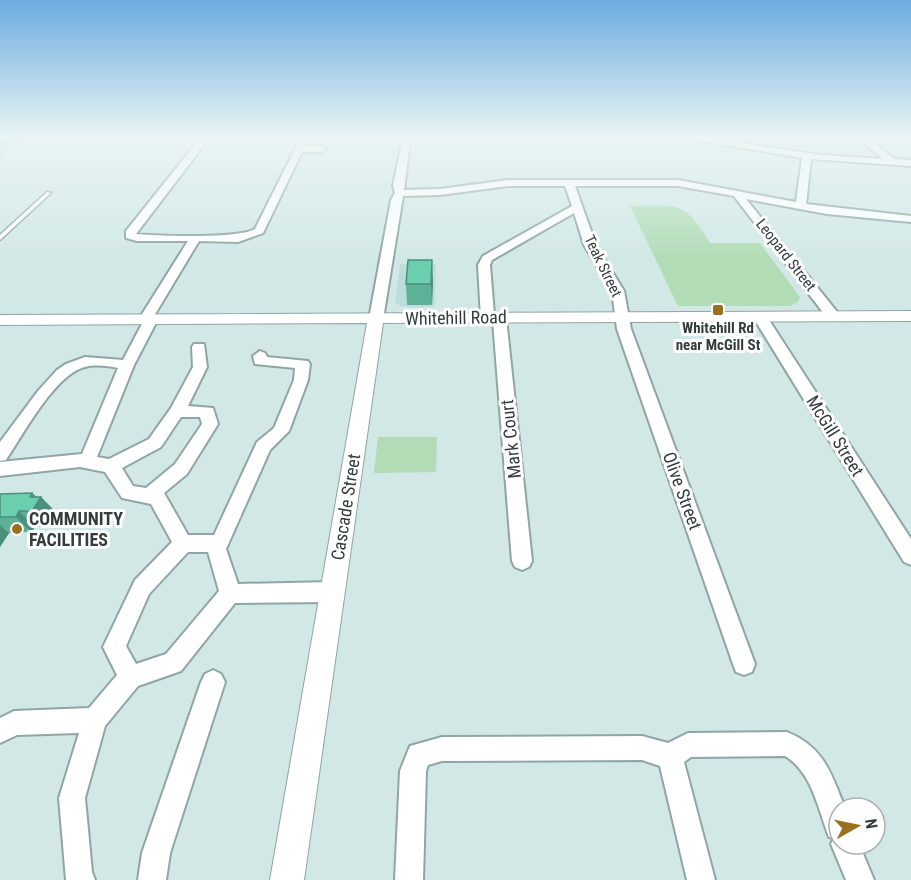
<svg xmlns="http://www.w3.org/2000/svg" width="911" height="880" font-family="'Roboto Condensed',sans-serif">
<rect width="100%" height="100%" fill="#d1e8e7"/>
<path fill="#bddddc" d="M400 264H436L435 307H403L395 303Z"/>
<path fill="#b1dcb5" d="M0 137H30L0 160Z
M630 206C679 206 683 199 710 243H760L800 297 798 302 790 306H678Z
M378 437H437L436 472 374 473Z"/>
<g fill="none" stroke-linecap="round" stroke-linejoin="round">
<path stroke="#4b82a5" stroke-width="2" d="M0 146 13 137"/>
<defs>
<path id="service" d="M47 192 51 193 0 240V235Z"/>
<path id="minor" d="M201 137H210L136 234C158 236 239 239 255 229L301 137H309L305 146H322L326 149 322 152H302L263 233 238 242 199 241 154 316 158 319 134 365 97 457 109 459 149 439 171 408 193 367 192 347 194 344H204L207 367 188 406 213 408 218 424 187 474 164 493 188 535H214L257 442 274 428 294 380 295 368 255 364 253 356 260 351 265 353 267 357 308 361 310 364 308 380 289 431 270 450 226 549 238 584 333 582 340 585 343 592 340 599 333 602 235 603 181 671 138 686 105 726 85 798 92 872 95 880H66L59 798 79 733 17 735 0 743V718L14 711 89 708 117 675 103 647 135 580 172 542 151 504 122 498 105 472 80 467 0 476V462L82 454 118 368C108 366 96 364 85 367 55 374 23 435 6 460L0 461V442L38 391 57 370 66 364 85 357 123 360 143 322 139 319 188 241H137L126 238V231ZM181 417H200L202 424 175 464 146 488 133 486 122 468 161 447ZM188 552H208L219 591 166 654 136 664 126 646 149 594Z
M405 137H414L410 142 404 190 440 189 508 180H678L796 202 802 158 677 137H700L820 155 883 159 857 137H867L895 159 911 160V166L811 159 806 204 911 216V222L827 214 746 199 838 313 840 316 838 319H828L734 196 678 186H575L596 245 624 291 631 329 755 664 752 672 744 675 736 672 733 664 617 329 612 291 584 245 574 213 492 260 490 265 494 315H504L506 318 532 561 529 567 522 570 515 567 512 561 493 321H483L481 318 478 265 483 256 572 206 565 186H508L440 195 403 196 383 319 376 323 371 322 369 319 391 200 395 193 393 186 402 142Z
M760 313 767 317 911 539V565L904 562 753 317Z
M213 670 221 674 225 682 170 853 166 880H138L142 853 201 682 205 674Z
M787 732C824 747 831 773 845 808H839V844H859L874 880H846L831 844 834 838 829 837C818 809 812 772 785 756L691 757 684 762 715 880H687L660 766 642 760 442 761 428 765 426 771 423 880H395L400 771 410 746 442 737 642 736 668 743 688 733Z"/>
<path id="tertiary" d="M911 311V321L383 323 304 880H270L367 323 0 325V315Z"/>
</defs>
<use href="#service" stroke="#90a5a5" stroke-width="3"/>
<use href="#minor" stroke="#90a5a5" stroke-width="4"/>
<use href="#tertiary" stroke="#90a5a5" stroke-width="2"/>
<use href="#service" fill="#fff" fill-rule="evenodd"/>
<use href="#minor" fill="#fff" fill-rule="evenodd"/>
<use href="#tertiary" fill="#fff" fill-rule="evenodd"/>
</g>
<path fill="#5cb196" d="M433 281 432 305H407L406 284Z
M32 493 56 512 48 526 35 527 31 532 9 533 0 547V494Z"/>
<path fill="#4b907a" d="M432 260 433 281 432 305 431 284Z
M32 493 39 500 41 497 56 512 48 526 32 511 30 497Z
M19 511 35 527 31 532 16 517Z
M0 525 9 533 0 547Z"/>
<path fill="#6bceaf" stroke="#4b907a" stroke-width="1.5" d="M408 260H432L431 284H406Z
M32 493 30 497H41L32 511H19L16 517H0V494Z"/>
<linearGradient id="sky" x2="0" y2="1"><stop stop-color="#6dacdf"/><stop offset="0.53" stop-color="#eaf5f4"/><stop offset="1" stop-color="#eaf5f4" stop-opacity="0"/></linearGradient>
<rect width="911" height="260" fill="url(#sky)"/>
<g fill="#9a701e" stroke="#fff" stroke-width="2">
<rect x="712" y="304" width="12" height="12" rx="3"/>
<circle cx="17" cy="529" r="6"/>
</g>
<g text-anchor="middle" stroke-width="6" stroke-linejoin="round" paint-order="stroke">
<g font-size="15" fill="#343d3d" stroke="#fff">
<text transform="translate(786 255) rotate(52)" y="5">Leopard Street</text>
<text transform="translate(603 266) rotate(64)" y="5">Teak Street</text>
</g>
<g font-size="15" font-weight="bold" fill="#343d3d" stroke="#fff">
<text x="718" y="333">Whitehill Rd<tspan x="718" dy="17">near McGill St</tspan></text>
</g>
<g font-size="18" fill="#343d3d" stroke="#fff">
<text transform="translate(456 318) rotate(-1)" y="6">Whitehill Road</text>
<text transform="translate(835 436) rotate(58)" y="6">McGill Street</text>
<text transform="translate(511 439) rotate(-96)" y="6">Mark Court</text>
<text transform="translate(682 491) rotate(70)" y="6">Olive Street</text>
<text transform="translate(346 507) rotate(-81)" y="6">Cascade Street</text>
</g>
<g font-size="18" font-weight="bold" fill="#343d3d" stroke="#fff" text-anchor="start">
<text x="29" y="525">COMMUNITY<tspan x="29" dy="21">FACILITIES</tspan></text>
</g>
</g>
<g transform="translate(857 826) rotate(81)"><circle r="28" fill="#ffffff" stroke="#aeb1b1" stroke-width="1.5"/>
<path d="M0-4.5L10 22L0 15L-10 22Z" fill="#9a701e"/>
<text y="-9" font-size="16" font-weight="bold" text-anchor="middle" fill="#343d3d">N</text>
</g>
</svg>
